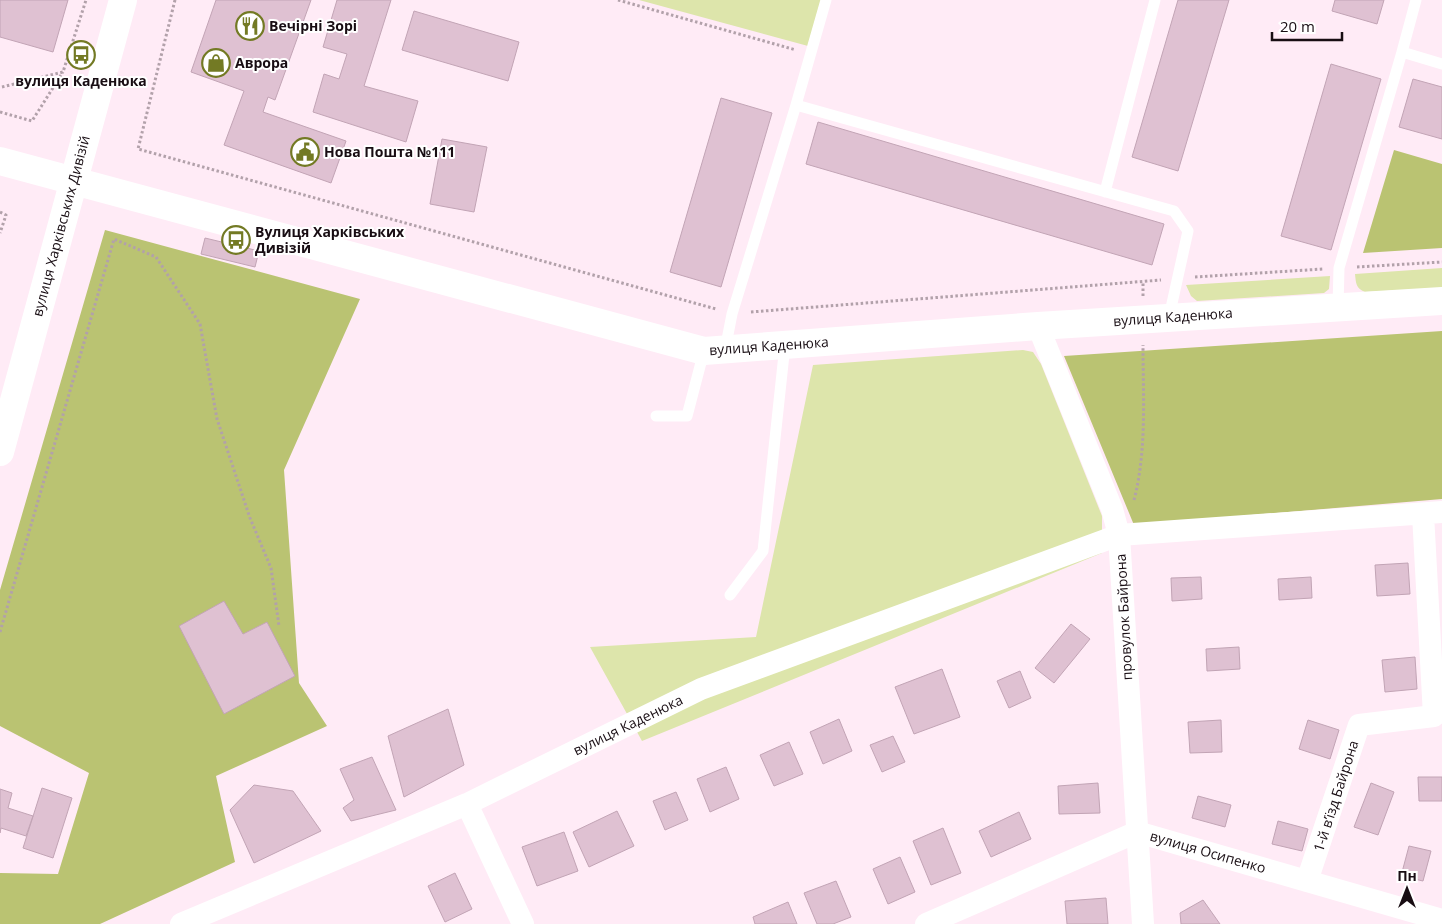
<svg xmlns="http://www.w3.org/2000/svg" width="1442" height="924" font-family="'Open Sans',sans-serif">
<rect width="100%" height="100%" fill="#ffebf6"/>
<path fill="#dde5ab" d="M639 0H822L808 46Z
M1442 268V288L1365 292C1356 288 1356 284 1355 274Z
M1330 276 1329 289 1324 293 1197 301 1191 296 1186 285Z
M1023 350 1033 352 1041 364 1102 516V553L642 741 590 647 756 637 813 365Z"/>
<path fill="#bac372" d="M1394 150 1442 164V248L1363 253Z
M105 230 360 299 284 470 299 683 327 726 216 776 235 862 100 924H0V873L58 874 89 773 0 726V590Z
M1442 331V499L1134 525 1064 356Z"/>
<path fill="#dfc1d2" stroke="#c2a4b5" d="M0 0H68L53 52 0 37Z
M216 0H311L275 100 268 97 263 112 346 141 331 183 224 145 244 91 191 72Z
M337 0H391L364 86 418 101 406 142 313 112 324 74 339 79 347 54 323 47Z
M1178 0H1229L1178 171 1132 157Z
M1335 0H1384L1377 24 1332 11Z
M414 11 519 42 508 81 402 50Z
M1331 64 1381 79 1331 250 1281 236Z
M1413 79 1442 87V139L1399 127Z
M721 98 772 113 721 287 670 272Z
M818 122 1164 224 1152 265 806 164Z
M442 139 487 147 474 212 430 204Z
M205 238 259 251 255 267 201 254Z
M1408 563 1410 594 1377 596 1375 565Z
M1201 577 1202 599 1172 601 1171 578Z
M1311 577 1312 598 1279 600 1278 579Z
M224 601 243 634 267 622 295 676 224 714 179 626Z
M1071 624 1090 639 1054 683 1035 668Z
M1239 647 1240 669 1207 671 1206 649Z
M1415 657 1417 689 1385 692 1382 660Z
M942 669 960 717 914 734 895 687Z
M1020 671 1031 698 1009 708 997 681Z
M448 709 464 765 404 797 388 736Z
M839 719 852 751 823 764 810 732Z
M1221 720 1222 752 1190 753 1188 722Z
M1308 720 1339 730 1330 759 1299 749Z
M893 736 905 762 882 772 870 745Z
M789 742 803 774 774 786 760 755Z
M372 757 396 810 351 821 343 808 354 800 340 769Z
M726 767 739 799 710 812 697 779Z
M1418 777H1442V801H1419Z
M1098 783 1100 813 1059 814 1058 786Z
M1371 783 1394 792 1378 835 1354 827Z
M254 785 293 791 321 831 254 863 230 810Z
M42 788 72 798 53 858 23 848Z
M0 789 12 793 8 808 33 816 26 836 1 828 0 833Z
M676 792 688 820 665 830 653 801Z
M1198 796 1231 805 1225 827 1192 818Z
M617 811 634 846 589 867 573 832Z
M1019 812 1031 839 991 857 979 831Z
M1278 821 1308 829 1302 851 1272 844Z
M943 828 961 873 931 885 913 841Z
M564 832 578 871 537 886 522 847Z
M1409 846 1431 851 1423 881 1401 876Z
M900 857 915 892 888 904 873 869Z
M455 873 472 909 445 922 428 886Z
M836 881 851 917 833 924H817L804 893Z
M1106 898 1108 924H1067L1065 901Z
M1203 900 1220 924H1181L1180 913Z
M788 902 797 924H755L753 917Z"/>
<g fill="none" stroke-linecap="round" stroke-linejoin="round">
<path stroke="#b2a1aa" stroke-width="3" stroke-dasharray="2.5 2.5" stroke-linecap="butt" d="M175 0 138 149 716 309
M618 0 796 50
M2 87 63 72 86 0
M0 112 32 121 63 72
M0 212 6 215 0 233
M1357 267 1442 262
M1195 277 1323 269
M1143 296V282
M751 312 1161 280
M1134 500C1147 450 1143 396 1143 345
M0 632 114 239 156 257 200 324 217 419 250 518 271 568 279 626"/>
<path stroke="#fff" stroke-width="11" d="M1402 52 1416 0
M796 105 826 0
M1105 192 1155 0
M1338 307 1339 268 1402 52 1442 64
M725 350 732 314 796 105 1174 211 1188 231 1169 317
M656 416H687L704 351
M730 595 763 551 785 345"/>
<path stroke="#fff" stroke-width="22" d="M1038 326 1112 509 1119 535 1143 924
M467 804 523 924
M1307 881 1359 725 1434 716 1423 514
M181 924 467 804 701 689 1119 535 1442 512
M926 924 1137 832 1442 920"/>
<path stroke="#fff" stroke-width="28" d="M0 161 704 351 1038 326 1442 301
M0 452 123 0"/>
</g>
<defs>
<symbol id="restaurant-ring" viewBox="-11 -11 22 22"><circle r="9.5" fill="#fff" stroke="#737a24" stroke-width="1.5"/><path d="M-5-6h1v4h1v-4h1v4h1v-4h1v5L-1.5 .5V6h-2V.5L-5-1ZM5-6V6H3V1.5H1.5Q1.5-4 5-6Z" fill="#737a24"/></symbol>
<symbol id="bus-ring" viewBox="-11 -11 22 22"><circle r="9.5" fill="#fff" stroke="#737a24" stroke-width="1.5"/><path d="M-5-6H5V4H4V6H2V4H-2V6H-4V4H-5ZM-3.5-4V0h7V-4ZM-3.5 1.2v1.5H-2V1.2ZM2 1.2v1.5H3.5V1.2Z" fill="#737a24"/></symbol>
<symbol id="shop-ring" viewBox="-11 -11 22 22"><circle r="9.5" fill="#fff" stroke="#737a24" stroke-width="1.5"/><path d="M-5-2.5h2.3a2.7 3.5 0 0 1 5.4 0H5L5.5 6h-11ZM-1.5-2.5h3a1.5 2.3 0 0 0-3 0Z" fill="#737a24"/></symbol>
<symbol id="civic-ring" viewBox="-11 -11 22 22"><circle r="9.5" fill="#fff" stroke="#737a24" stroke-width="1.5"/><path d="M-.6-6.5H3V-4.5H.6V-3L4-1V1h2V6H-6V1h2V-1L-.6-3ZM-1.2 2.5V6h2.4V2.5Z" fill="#737a24"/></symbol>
</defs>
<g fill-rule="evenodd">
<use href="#restaurant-ring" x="234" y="10" width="32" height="32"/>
<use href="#bus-ring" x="65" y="39" width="32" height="32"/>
<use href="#shop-ring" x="200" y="47" width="32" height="32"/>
<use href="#civic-ring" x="289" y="136" width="32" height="32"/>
<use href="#bus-ring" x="220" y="224" width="32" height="32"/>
</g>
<g text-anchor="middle" stroke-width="4" stroke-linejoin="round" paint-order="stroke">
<g font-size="14" font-weight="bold" fill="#180d13" stroke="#fff" text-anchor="start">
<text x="269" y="31">Вечірні Зорі</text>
<text x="235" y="68">Аврора</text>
<text x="81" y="86" text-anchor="middle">вулиця Каденюка</text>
<text x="324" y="157">Нова Пошта №111</text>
<text x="255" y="237">Вулиця Харківських<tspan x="255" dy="16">Дивізій</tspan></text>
</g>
<g font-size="14" fill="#180d13" stroke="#fff">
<text transform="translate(61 226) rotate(-75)" y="5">вулиця Харківських Дивізій</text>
<text transform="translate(1173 317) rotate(-4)" y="5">вулиця Каденюка</text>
<text transform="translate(769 346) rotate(-4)" y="5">вулиця Каденюка</text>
<text transform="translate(1124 617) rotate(-93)" y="5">провулок Байрона</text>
<text transform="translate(628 725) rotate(-26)" y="5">вулиця Каденюка</text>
<text transform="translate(1336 796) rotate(-72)" y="5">1-й в’їзд Байрона</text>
<text transform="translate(1208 852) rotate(16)" y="5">вулиця Осипенко</text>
</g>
</g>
<g transform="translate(1407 889)" stroke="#ffffff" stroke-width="4" paint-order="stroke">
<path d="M0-4L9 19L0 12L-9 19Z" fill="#180d13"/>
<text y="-8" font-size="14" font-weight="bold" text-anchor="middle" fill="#180d13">Пн</text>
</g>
<path d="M1272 32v8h70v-8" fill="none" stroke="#180d13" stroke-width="2.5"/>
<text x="1280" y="32" font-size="15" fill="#180d13" stroke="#ffffff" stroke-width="4" paint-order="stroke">20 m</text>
</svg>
